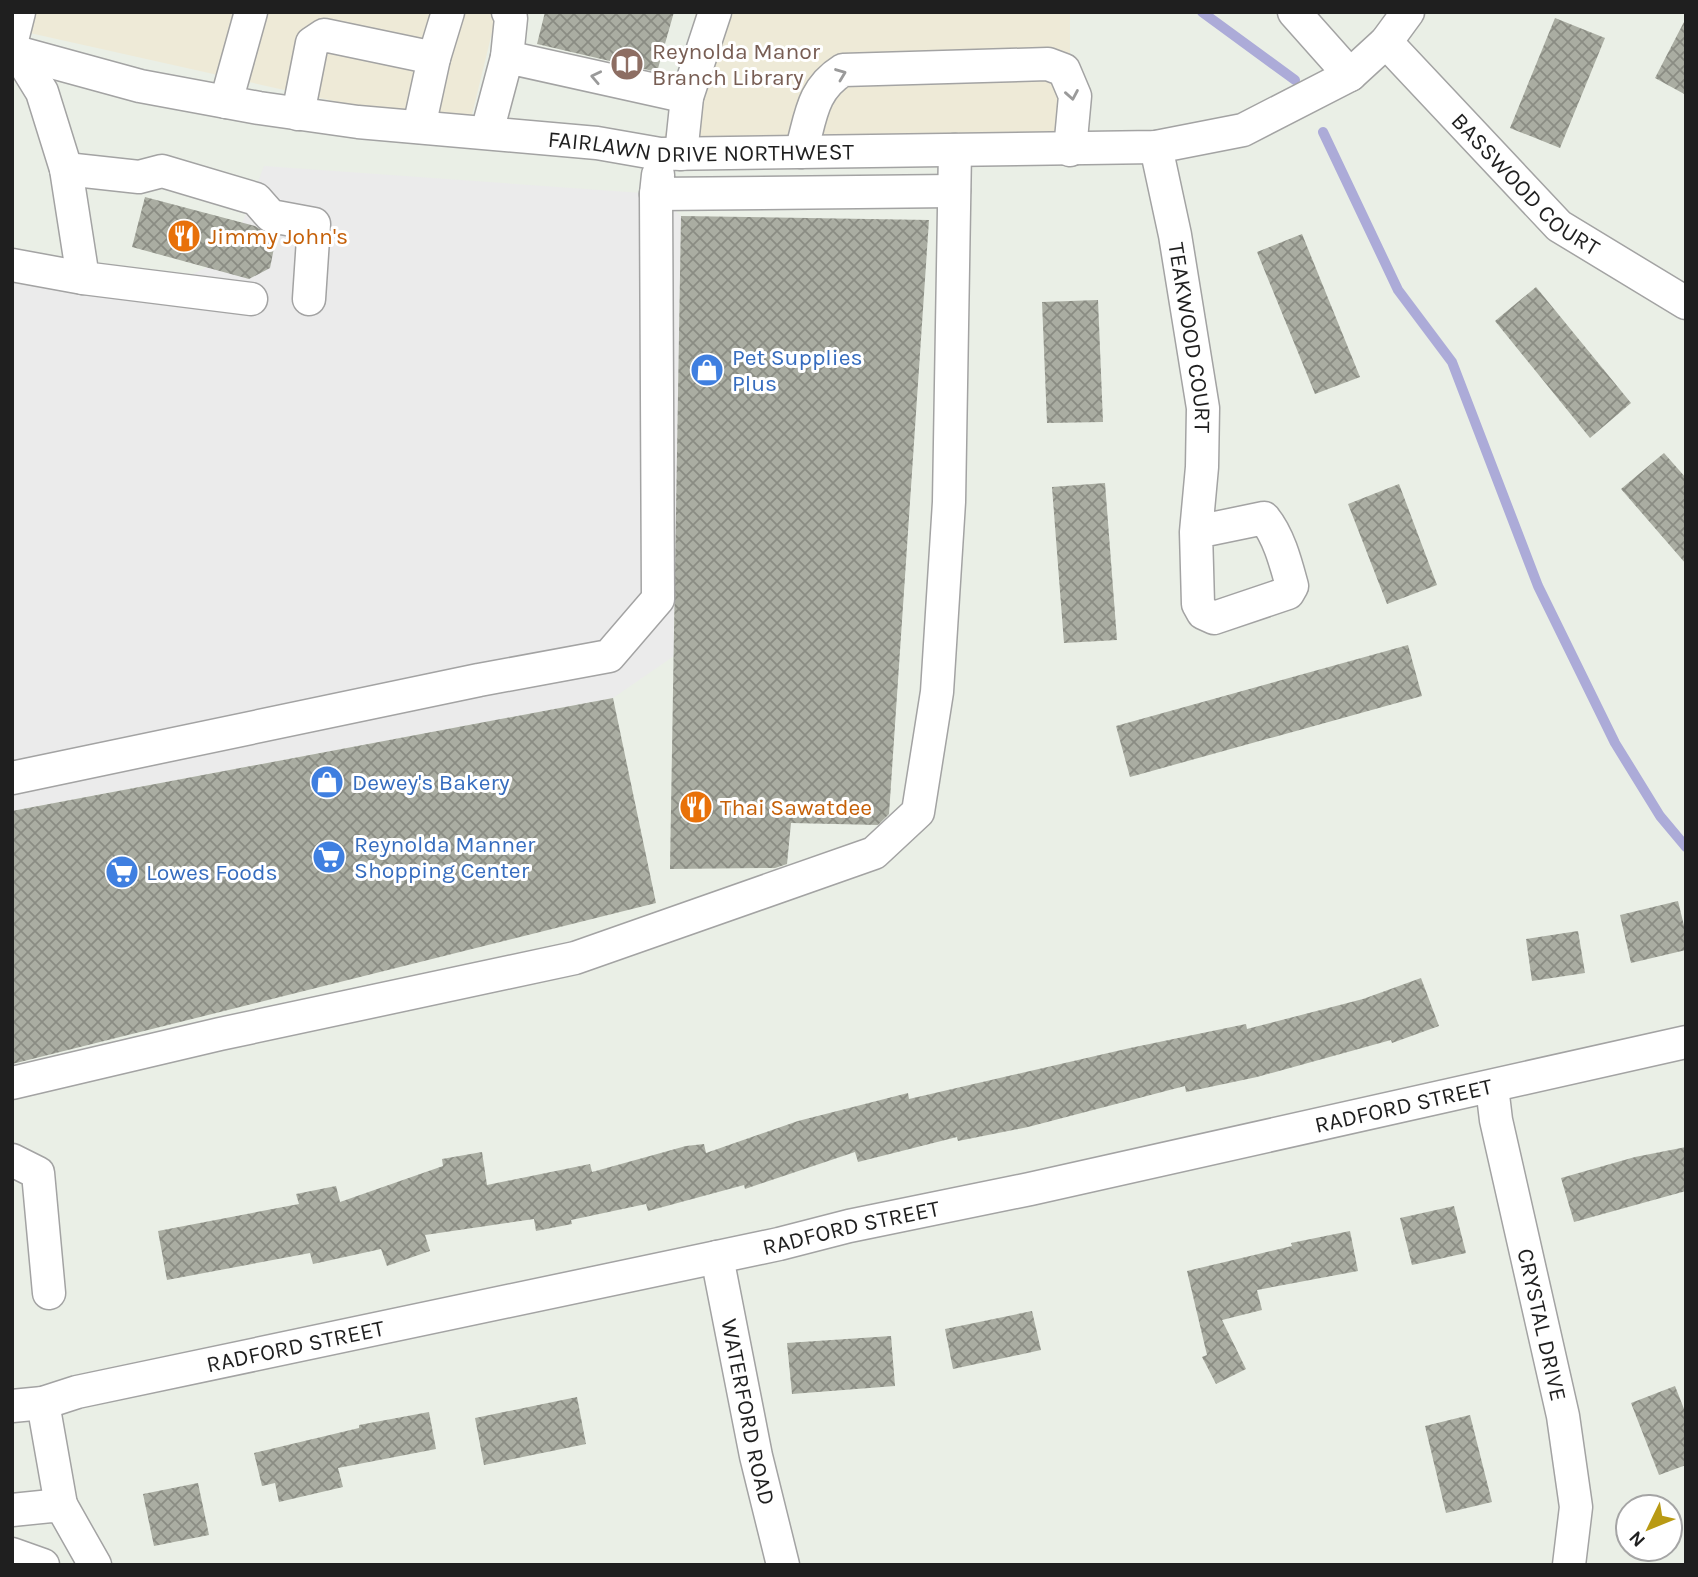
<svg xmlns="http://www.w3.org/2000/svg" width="1698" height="1577" font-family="Karla,sans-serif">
<defs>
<pattern id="building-cross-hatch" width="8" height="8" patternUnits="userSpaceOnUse" patternTransform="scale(1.75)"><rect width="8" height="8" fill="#aaada2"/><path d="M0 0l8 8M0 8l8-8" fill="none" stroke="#8a8c83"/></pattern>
</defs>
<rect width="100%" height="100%" fill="#eaefe6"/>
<path fill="#eeead7" d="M12 12H497L468 131 12 29Z
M696 12H1070V150L660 154Z"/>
<path fill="#ebebeb" d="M264 166 656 194 681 216 674 656 613 698 12 811V273L176 282 224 259 243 221Z"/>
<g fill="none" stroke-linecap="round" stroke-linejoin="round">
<path stroke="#acabd8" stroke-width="10" d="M1202 12 1295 80
M1323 132 1398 290 1452 362 1538 586 1615 743 1660 816 1686 847"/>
</g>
<path fill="url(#building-cross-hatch)" d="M545 12H674L657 72 537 44Z
M1555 18 1605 38 1560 148 1510 128Z
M1686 18V95L1655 78Z
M145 197 255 226 266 233 274 248 270 268 249 279 132 247Z
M681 216 929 220 889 814 878 825 791 823 787 864 775 868 670 869Z
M1302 234 1360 377 1315 394 1257 252Z
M1536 287 1631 403 1590 438 1495 321Z
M1098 300 1103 422 1047 423 1042 302Z
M1664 453 1686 478V564L1621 489Z
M1105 483 1117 640 1064 643 1052 487Z
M1399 484 1437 585 1387 604 1348 504Z
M1408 645 1422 696 1130 777 1116 726Z
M613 698 656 903 12 1064V811Z
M1678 901 1686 934V950L1631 963 1620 915Z
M1578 931 1585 973 1532 981 1526 939Z
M1421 978 1439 1026 1392 1043 1391 1040 1257 1077 1186 1092 1185 1086 1028 1127 958 1141 957 1137 858 1162 855 1152 745 1189 744 1185 648 1211 646 1204 571 1220 572 1224 536 1231 534 1219 425 1235 430 1251 387 1266 381 1249 313 1264 310 1253 167 1280 158 1231 299 1204 296 1194 336 1186 340 1202 443 1166 442 1159 482 1152 487 1185 590 1164 592 1172 686 1146 704 1144 706 1153 798 1121 908 1093 909 1099 1130 1048 1246 1024 1247 1029 1363 999Z
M1686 1147V1191L1574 1222 1561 1178 1635 1157Z
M1454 1206 1466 1253 1412 1265 1400 1218Z
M1350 1231 1358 1271 1257 1290 1262 1310 1222 1320 1246 1369 1216 1384 1202 1357 1207 1355 1187 1271 1292 1246 1291 1243Z
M1032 1311 1041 1350 953 1369 945 1329Z
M891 1336 895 1386 792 1394 787 1343Z
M1675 1386 1686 1414V1465L1659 1475 1631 1403Z
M577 1397 586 1444 484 1465 475 1418Z
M429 1412 436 1449 338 1468 343 1487 279 1502 275 1483 262 1486 254 1453 359 1428V1425Z
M1470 1415 1492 1502 1446 1513 1425 1426Z
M198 1483 209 1535 154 1546 143 1494Z"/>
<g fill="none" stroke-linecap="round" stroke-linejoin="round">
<defs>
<g id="minor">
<path d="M1294 12 1350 75"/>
<path d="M12 40 19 12"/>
<path id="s1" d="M1386 42 1559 226 1686 303"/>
<path id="s2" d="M12 51 140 86 259 108 358 122 597 143 660 154 1156 147 1243 130 1350 75 1386 42 1408 12"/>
<path d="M18 53 42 92 66 169 83 278 251 299"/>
<path d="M507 57 511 18 508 12"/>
<path d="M434 58 448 12"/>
<path d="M226 102 251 12"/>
<path d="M298 114 312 43 324 35 434 58 419 127"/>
<path d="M487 132 507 57 687 97"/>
<path id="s3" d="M1156 147 1175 235 1203 408 1202 467 1196 532 1198 604 1203 613 1214 618 1288 593 1292 586C1286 564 1279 536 1264 518L1196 532"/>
<path d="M801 152C811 118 811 90 843 70L1048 64 1064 70 1075 96 1070 150"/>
<path d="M681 154 687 97 715 12"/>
<path d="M66 169 139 177 162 171 256 199 271 216 314 224 309 299"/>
<path d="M658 175 656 194 954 191"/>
<path d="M12 265 83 278"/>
<path d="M12 778 479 680 609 656 658 599 656 194"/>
<path d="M12 1083 220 1034 575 958 874 853 918 812 937 692 949 502 955 150"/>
<path id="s4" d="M1492 1087 1496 1120 1563 1416 1576 1507 1569 1565"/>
<path d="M12 1160 38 1173 49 1293"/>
<path id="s5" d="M717 1257 756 1456 783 1565"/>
<path d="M43 1403 61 1505"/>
<path id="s6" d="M12 1406 43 1403 77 1392 779 1244 849 1226 1030 1189 1686 1042"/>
<path d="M12 1510 61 1505 95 1565"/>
<path d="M12 1554 43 1565"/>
</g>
</defs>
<use href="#minor" stroke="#a3a3a3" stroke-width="35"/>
<use href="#minor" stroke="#fff" stroke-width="32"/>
</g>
<defs><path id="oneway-chevron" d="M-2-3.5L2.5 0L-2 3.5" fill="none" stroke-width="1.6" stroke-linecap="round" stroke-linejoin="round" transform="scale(1.75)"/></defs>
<g stroke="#9a9a9a">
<use href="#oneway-chevron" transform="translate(841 74) rotate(-21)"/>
<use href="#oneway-chevron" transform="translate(596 77) rotate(-168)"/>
<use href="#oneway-chevron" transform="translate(1072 95) rotate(80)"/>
</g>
<defs>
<symbol id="library-disc" viewBox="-11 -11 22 22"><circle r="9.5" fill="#8d6e63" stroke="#fff"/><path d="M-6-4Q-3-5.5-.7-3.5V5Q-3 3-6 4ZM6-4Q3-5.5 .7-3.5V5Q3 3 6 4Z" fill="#fff"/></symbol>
<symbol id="restaurant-disc" viewBox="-11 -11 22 22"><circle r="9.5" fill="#e8710a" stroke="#fff"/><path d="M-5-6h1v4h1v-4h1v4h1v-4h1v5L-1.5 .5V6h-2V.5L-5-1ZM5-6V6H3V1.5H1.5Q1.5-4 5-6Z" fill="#fff"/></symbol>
<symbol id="shop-disc" viewBox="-11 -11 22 22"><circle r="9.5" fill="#3f7fe0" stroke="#fff"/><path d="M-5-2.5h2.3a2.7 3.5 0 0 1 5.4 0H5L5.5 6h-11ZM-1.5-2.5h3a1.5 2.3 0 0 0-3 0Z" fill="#fff"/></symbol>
<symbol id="supermarket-disc" viewBox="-11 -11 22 22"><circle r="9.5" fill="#3f7fe0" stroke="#fff"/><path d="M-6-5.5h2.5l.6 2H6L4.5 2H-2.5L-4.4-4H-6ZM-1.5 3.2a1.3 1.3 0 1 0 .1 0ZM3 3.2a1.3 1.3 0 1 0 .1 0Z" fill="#fff"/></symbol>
</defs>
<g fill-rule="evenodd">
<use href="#library-disc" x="608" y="45" width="38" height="38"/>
<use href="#restaurant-disc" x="165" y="217" width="38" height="38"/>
<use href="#shop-disc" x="688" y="351" width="38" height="38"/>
<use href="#shop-disc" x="308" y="763" width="38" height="38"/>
<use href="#restaurant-disc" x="677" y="788" width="38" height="38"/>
<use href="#supermarket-disc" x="310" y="838" width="38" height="38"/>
<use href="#supermarket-disc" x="103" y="853" width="38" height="38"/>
</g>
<g text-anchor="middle" stroke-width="6" stroke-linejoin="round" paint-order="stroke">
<g font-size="23" fill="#785e54" stroke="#fff" text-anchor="start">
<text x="652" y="59">Reynolda Manor<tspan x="652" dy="26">Branch Library</tspan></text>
</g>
<g font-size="23" fill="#1f1f1f" stroke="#fff">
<text dy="8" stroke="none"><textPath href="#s2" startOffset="698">FAIRLAWN DRIVE NORTHWEST</textPath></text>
<text dy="8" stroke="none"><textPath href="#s1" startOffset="200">BASSWOOD COURT</textPath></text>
<text dy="8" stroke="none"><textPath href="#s3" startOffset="194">TEAKWOOD COURT</textPath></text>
<text dy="8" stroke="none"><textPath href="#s6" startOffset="1424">RADFORD STREET</textPath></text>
<text dy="8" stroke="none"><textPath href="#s6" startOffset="858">RADFORD STREET</textPath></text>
<text dy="8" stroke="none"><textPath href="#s4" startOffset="243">CRYSTAL DRIVE</textPath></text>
<text dy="8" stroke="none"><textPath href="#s6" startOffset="290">RADFORD STREET</textPath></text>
<text dy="8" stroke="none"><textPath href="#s5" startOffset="158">WATERFORD ROAD</textPath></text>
</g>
<g font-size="23" fill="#c56008" stroke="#fff" text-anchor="start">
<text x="208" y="244">Jimmy John's</text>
<text x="720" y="815">Thai Sawatdee</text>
</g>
<g font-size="23" fill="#366cbe" stroke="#fff" text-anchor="start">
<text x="732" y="365">Pet Supplies<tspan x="732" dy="26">Plus</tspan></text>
<text x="352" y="790">Dewey's Bakery</text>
<text x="354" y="852">Reynolda Manner<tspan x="354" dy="26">Shopping Center</tspan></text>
<text x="146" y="880">Lowes Foods</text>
</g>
</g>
<rect width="1698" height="1577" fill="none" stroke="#1f1f1f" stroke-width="28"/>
<g transform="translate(1649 1528) rotate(227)"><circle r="33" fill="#ffffff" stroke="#a5a5a5" stroke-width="2"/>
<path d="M0-5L12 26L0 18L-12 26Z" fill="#b99a14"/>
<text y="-10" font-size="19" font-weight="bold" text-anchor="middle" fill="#1f1f1f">N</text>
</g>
</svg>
